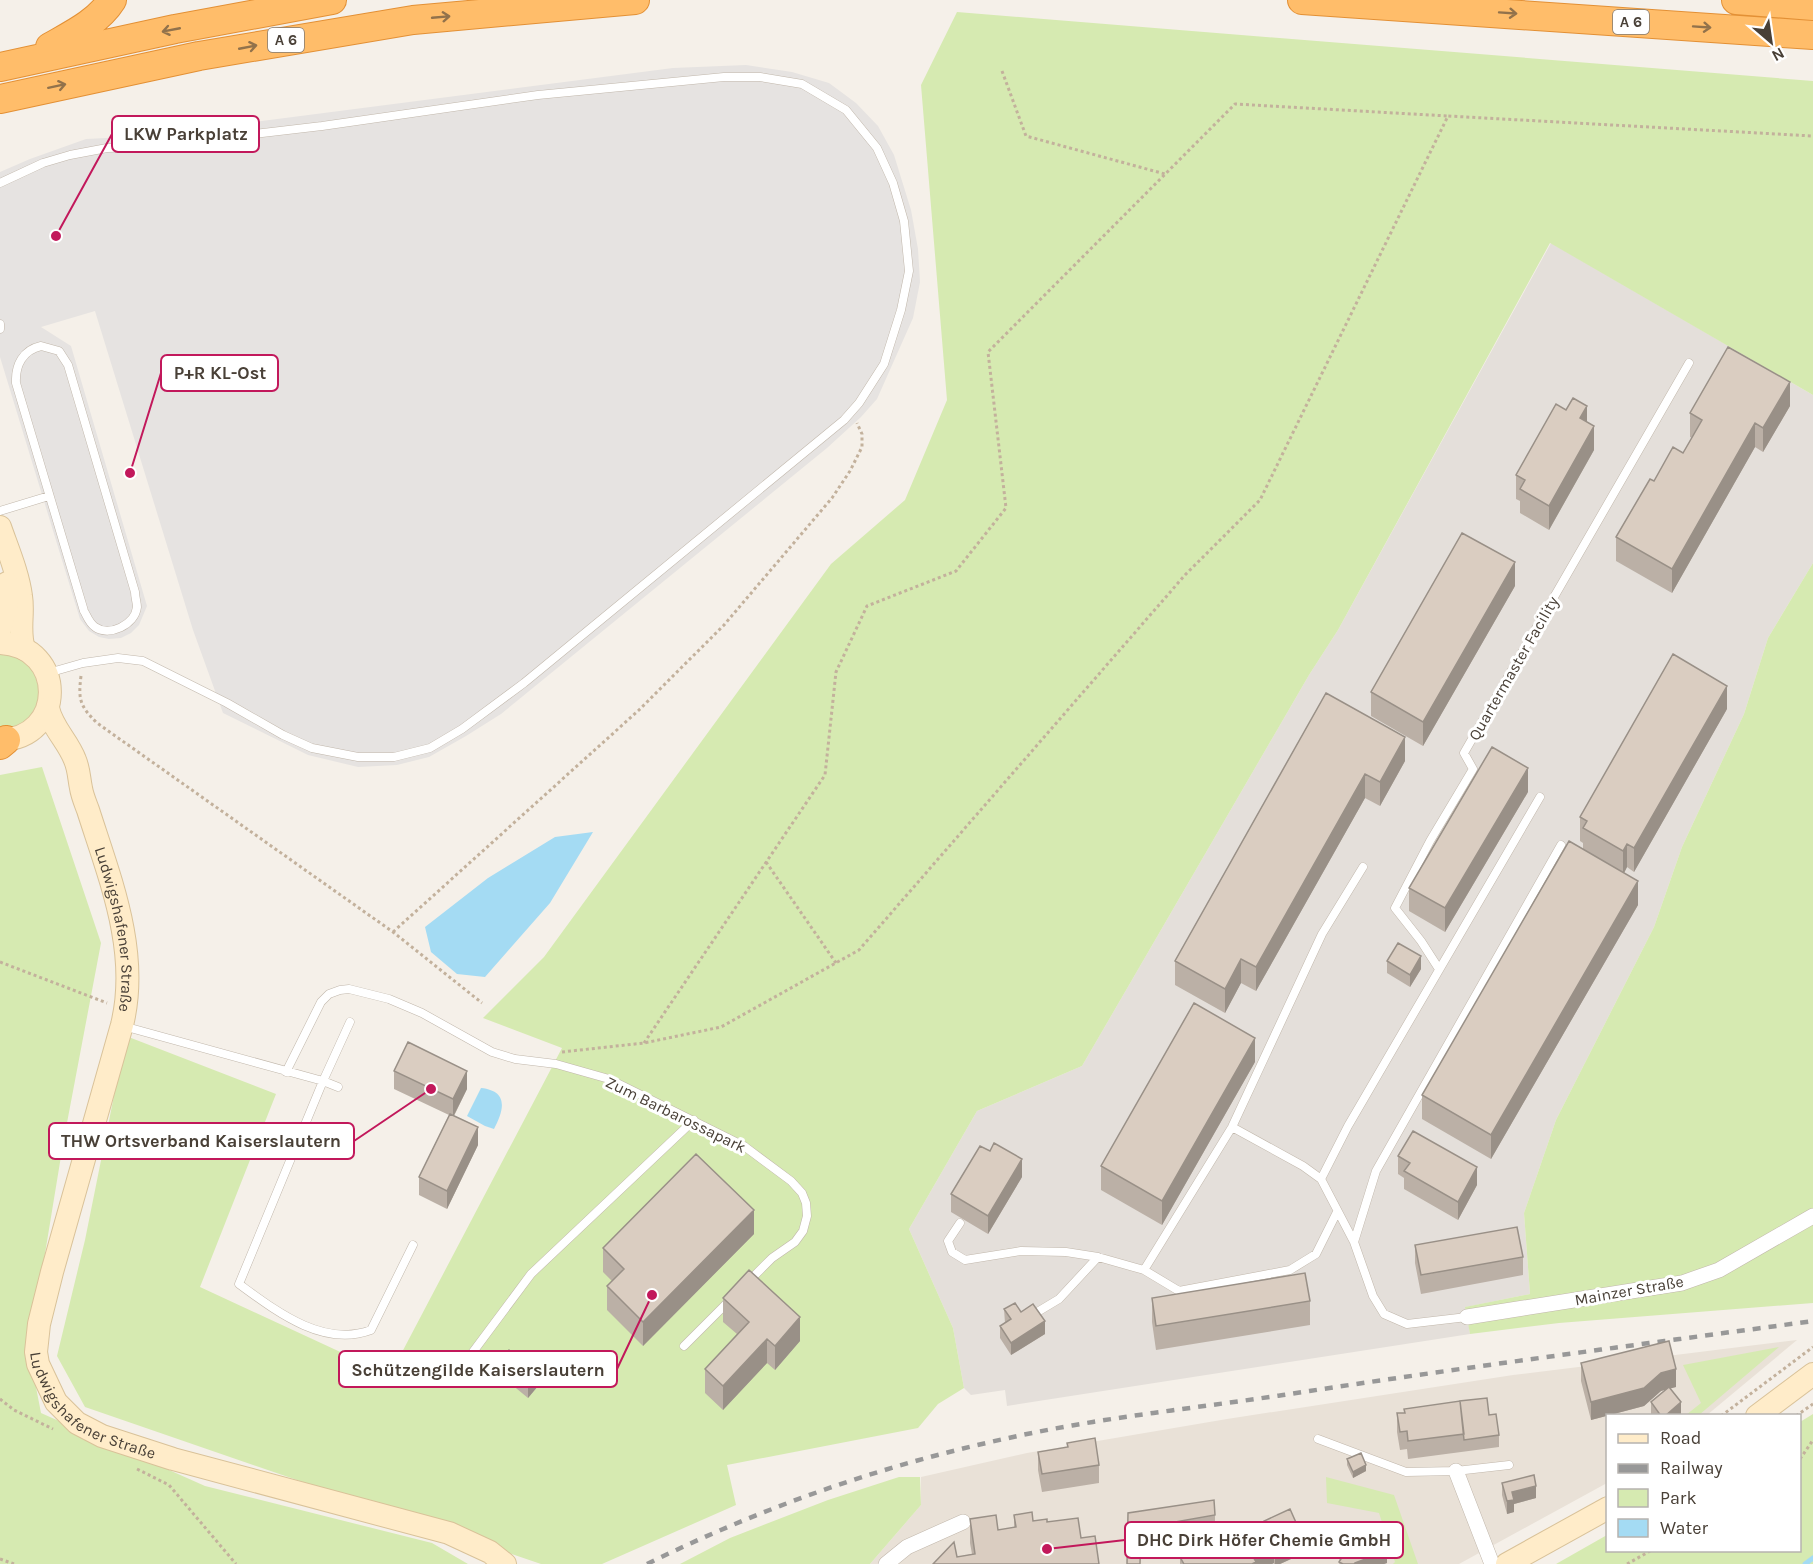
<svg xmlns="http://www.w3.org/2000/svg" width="1813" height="1564" font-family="Karla,sans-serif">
<rect width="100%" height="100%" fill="#f5f0e9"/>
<path fill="#e9e1d7" d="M1797 1340 1707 1415 1608 1416 1607 1483 1459 1564H870L921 1505V1477L1027 1453 1227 1419 1513 1375Z"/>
<path fill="#e4dfda" d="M1551 243 1813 395V563L1768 638 1744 714 1682 847 1654 927 1556 1120 1524 1213 1530 1294 1466 1307 1470 1334 1007 1406 1005 1390 971 1395 964 1388 953 1328 909 1229 977 1111 1082 1066 1309 675 1338 630Z"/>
<path fill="#d6eab1" d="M957 12 1813 81V395L1550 243 1338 630 1309 675 1082 1066 977 1111 909 1229 953 1328 964 1388 938 1404 918 1428 727 1465 736 1505 602 1564H541L85 1407 57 1356 85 1240 126 1036 276 1094 200 1287 390 1375 562 1048 483 1018 544 957 831 564 905 500 947 400 921 85Z
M1813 563V1303L1559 1323 1470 1334 1465 1307 1530 1294 1524 1213 1556 1120 1654 927 1682 847 1744 714 1768 638Z
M0 653C32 657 33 668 41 696L27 723 0 731Z
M42 767 101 943 63 1144 29 1351 41 1413 205 1486 432 1543 468 1564H0V775Z
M1779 1347 1699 1415H1686L1701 1403 1683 1365Z
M1813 1414V1564H1556L1607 1535 1608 1550H1800V1422Z
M899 1477H920L921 1505 870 1564H680L730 1538 828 1500Z
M1326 1477 1394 1495 1418 1564H1393L1395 1562 1379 1513 1327 1503Z"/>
<path fill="#e6e3e1" d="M746 65 792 72 829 83 856 103 878 126 894 155 911 210 918 249 920 282 913 318 877 399 861 417 827 448 501 714 466 736 429 757 397 765 358 767 308 755 223 713 193 630 95 311 41 327 71 346 147 606 139 625 131 633 121 638 109 639 99 637 89 631 80 619 0 357V172L30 159 86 139 146 136 673 68Z"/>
<path fill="#a4dbf3" d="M593 832 550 903 485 977 457 974 431 952 425 927 488 878 555 837Z
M481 1088C509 1091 504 1110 494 1129L485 1126 467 1116Z"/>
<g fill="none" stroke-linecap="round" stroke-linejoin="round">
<path stroke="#a4dbf3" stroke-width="5" d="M1805 1564 1813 1558"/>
<defs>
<path id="lane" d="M0 183 43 163 70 155 107 148 142 147 322 126 538 95 724 77H760L802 84 846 110 877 148 893 183 904 221 909 271 901 310 884 364 859 403 844 420 524 683 462 729 430 748 394 757H358L312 748 283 735 227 703 143 661 118 658 83 663 48 673
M0 324V329
M41 346 59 351 68 365 135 592C135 597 137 603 137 607 135 625 109 637 95 627 89 623 87 616 84 611L16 383C15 365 23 350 41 346Z
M0 511 49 496
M1439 969 1421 941 1395 908 1430 841 1473 769 1464 753 1689 363
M350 1022 323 1081 239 1284C276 1311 323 1348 371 1330L413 1245
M123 1026 323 1081 338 1087
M286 1072 321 1002 329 994 340 990 349 989 389 999 422 1013 492 1052 515 1059 556 1064 609 1079 744 1146 791 1181 802 1193 806 1203 807 1216 803 1231 795 1242 772 1258 748 1282
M1232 1127 1303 1166 1321 1179 1354 1242
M1321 1179 1348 1126 1540 797
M960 1223 948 1241 952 1252 965 1260 1021 1251 1066 1252 1098 1257
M1144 1270 1232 1127 1322 934 1363 867
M1039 1311 1059 1299 1098 1257 1144 1270 1179 1291 1290 1270 1316 1254 1337 1212
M1467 1317 1407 1324 1384 1314 1373 1296 1354 1242 1376 1171 1561 845
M684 1346 729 1301
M458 1372 531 1274 694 1120
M1318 1439 1406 1472 1456 1471 1509 1465"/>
<path id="street" d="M1467 1317 1682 1283 1719 1270 1813 1216
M1456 1471 1492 1564
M886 1564 907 1547 963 1522"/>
<g id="secondary">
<path d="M0 527C8 550 18 573 21 596 24 614 18 631 24 649"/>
<path d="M0 629 7 603V583"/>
<path d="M0 643C67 646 66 739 0 740"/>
<path id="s1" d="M48 708C52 728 68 741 75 760 79 769 79 779 81 788 82 795 85 802 88 810 110 879 140 952 122 1025L52 1272 39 1324 36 1352 38 1364 56 1402 77 1423 102 1436 173 1459 449 1533 490 1552 505 1564"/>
<path d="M1757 1416 1813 1374"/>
<path d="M1507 1564 1608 1508"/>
</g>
<path id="highway" d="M1302 0 1813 35
M1736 0 1813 6
M50 47C73 34 98 22 112 0
M0 67 175 29 332 0
M0 99 199 56 413 20 635 0
M0 745 6 740"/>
</defs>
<use href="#lane" stroke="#c1b7ab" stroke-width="9"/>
<use href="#street" stroke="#c1b7ab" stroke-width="16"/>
<use href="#secondary" stroke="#d9c299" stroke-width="24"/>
<use href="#highway" stroke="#e39035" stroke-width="30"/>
<path stroke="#c3b19c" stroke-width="3" stroke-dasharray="3 3" stroke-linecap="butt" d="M1002 71 1026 136 1165 174
M81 676C78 700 80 706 97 723L393 932 482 1003
M766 862 836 963
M393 932 639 710 724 625 832 498 850 471 862 447V434L857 423
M0 962 107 1003
M644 1043 825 775 836 672 867 606 956 571 1006 508 988 352 1235 104 1448 116
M562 1052 644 1043 721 1027 859 950 1185 575 1260 500 1448 116 1813 136
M0 1399 14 1410 53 1429
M1721 1416 1813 1347
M1796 1416 1813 1404
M1800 1459 1813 1440
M137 1469 169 1485 236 1564
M0 1559 14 1564
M1627 1564 1652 1550"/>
<use href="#lane" stroke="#fff" stroke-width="8"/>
<use href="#street" stroke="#fff" stroke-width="15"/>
<use href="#secondary" stroke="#ffecc9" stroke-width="22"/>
<use href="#highway" stroke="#ffbd6a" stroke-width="28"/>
<path stroke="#989898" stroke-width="4.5" stroke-dasharray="8 8" stroke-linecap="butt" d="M647 1564C761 1508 880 1466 1004 1439 1096 1418 1190 1409 1283 1395 1459 1368 1636 1345 1813 1321"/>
</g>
<path fill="#bbb0a6" d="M1790 406 1763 452 1755 447 1672 593 1616 561V537L1654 481 1683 453 1692 438 1690 437V413Z
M1587 422 1594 450 1549 530 1520 513V501L1516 499V475Z
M1515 586 1423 746 1371 716V692Z
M1326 693 1405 761 1380 806 1365 798 1256 991 1241 983 1225 1013 1175 985V961Z
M1727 709 1634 872 1627 867 1624 873 1638 905 1491 1159 1422 1119V1095L1583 849V843L1580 841V817Z
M1528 792 1445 932 1409 911V888Z
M1387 961 1421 969 1410 987 1387 973Z
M1255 1062 1162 1225 1101 1190V1166Z
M394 1071 467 1089 454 1116 478 1145 447 1209 419 1195V1177L449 1115 394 1089Z
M1398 1156 1477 1185 1458 1220 1404 1189V1178L1398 1174Z
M1022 1177 988 1234 951 1212V1194Z
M754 1234 643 1346 607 1310V1286L612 1281 603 1272V1248Z
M1415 1245 1523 1257V1275L1421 1294 1415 1263Z
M723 1298 800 1341 775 1370 767 1363 723 1410 705 1393V1369L737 1334 723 1322Z
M1152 1298 1310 1301V1325L1156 1350 1152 1322Z
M1004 1309 1021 1312 1045 1334 1011 1355 1000 1338V1326L1005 1323Z
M499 1362 538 1386 528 1398 499 1374Z
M1581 1363 1676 1387 1670 1388 1681 1414 1680 1416H1651V1402L1666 1389 1661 1391 1644 1406 1591 1420 1581 1381Z
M1397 1413H1404L1489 1415 1499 1435V1447L1408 1459 1407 1449 1400 1450 1397 1432Z
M1067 1443 1099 1465V1483L1042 1492 1038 1470V1452L1067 1448Z
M1347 1459 1366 1471 1353 1478 1347 1465Z
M1502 1483 1536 1498 1514 1504V1512L1507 1514 1502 1495Z
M1128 1513 1215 1515V1533L1141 1546Z
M1014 1515 1033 1521 1047 1522 1081 1538 957 1557 972 1554 970 1543V1519L998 1530 1014 1528Z
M1264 1521 1302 1554 1280 1564H1274V1563L1272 1564H1180V1557L1243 1536 1264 1526Z
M1333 1530 1351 1542 1387 1563 1384 1564H1339L1340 1561 1333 1542Z"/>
<path fill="#999087" d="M1790 382V406L1763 452V428Z
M1587 406V430L1580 418Z
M1755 423V447L1672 593V569Z
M1594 426V450L1549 530V506Z
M1515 562V586L1423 746V722Z
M1727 686V709L1634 872V848Z
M1405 737V761L1380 806V782Z
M1528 768V792L1445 932V908Z
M1365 774V798L1256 991V967Z
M1627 844V867L1623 875V851Z
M1638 881V905L1491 1159V1135Z
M1421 956V969L1410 987V975Z
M1241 959V983L1225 1013V989Z
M1255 1038V1062L1162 1225V1201Z
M467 1071V1089L453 1117V1099Z
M478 1127V1145L447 1209V1191Z
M1022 1159V1177L988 1234V1216Z
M1477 1167V1185L1458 1220V1202Z
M754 1210V1234L643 1346V1322Z
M800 1317V1341L775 1370V1346Z
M1045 1321V1334L1011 1355V1343Z
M767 1339V1363L723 1410V1386Z
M1676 1369V1387L1661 1391 1644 1406 1591 1420V1402L1661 1373Z
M538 1374V1386L528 1398V1386Z
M1681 1402V1414L1680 1416H1665Z
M1366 1465V1471L1353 1478V1472Z
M1536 1486V1498L1514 1504V1512L1507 1514V1501L1512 1492Z
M1302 1536V1554L1280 1564H1275V1548Z
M1274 1545V1563L1272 1564H1252V1555Z
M1387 1551V1563L1384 1564H1354L1355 1563Z"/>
<path fill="#dacdc1" stroke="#999087" stroke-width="1.5" d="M1728 347 1790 382 1763 428 1755 423 1672 569 1616 537 1650 479 1654 481 1673 447 1683 453 1702 420 1690 413Z
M1573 398 1587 406 1580 418 1594 426 1549 506 1520 489 1525 480 1516 475 1556 404 1566 410Z
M1462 533 1515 562 1423 722 1371 692Z
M1673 654 1727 686 1634 848 1627 844 1623 851 1583 828 1587 821 1580 817Z
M1326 693 1405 737 1380 782 1365 774 1256 967 1241 959 1225 989 1175 961Z
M1492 747 1528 768 1445 908 1409 888Z
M1569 841 1638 881 1491 1135 1422 1095Z
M1398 943 1421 956 1410 975 1387 961Z
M1194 1003 1255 1038 1162 1201 1101 1166Z
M408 1042 467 1071 453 1099 394 1071Z
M450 1114 478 1127 447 1191 419 1177Z
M1413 1131 1477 1167 1458 1202 1404 1171 1410 1163 1398 1156Z
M994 1143 1022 1159 988 1216 951 1194 980 1146 990 1151Z
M696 1154 754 1210 643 1322 607 1286 624 1269 603 1248Z
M1517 1227 1523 1257 1421 1275 1415 1245Z
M749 1270 800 1317 775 1346 767 1339 723 1386 705 1369 749 1322 723 1298Z
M1305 1273 1310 1301 1156 1326 1152 1298Z
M1015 1303 1021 1312 1033 1304 1045 1321 1011 1343 1000 1326 1011 1319 1004 1309Z
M1669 1341 1676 1369 1661 1373 1644 1388 1591 1402 1581 1363Z
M509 1350 538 1374 528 1386 499 1362Z
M1669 1387 1681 1402 1665 1416H1661L1651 1402Z
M1487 1398 1489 1415 1496 1414 1499 1435 1464 1440 1460 1401H1459Z
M1460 1401 1464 1434 1408 1441 1407 1431 1400 1432 1397 1413H1405L1404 1409Z
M1095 1438 1099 1465 1042 1474 1038 1452 1068 1447 1067 1443Z
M1361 1453 1366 1465 1353 1472 1347 1459Z
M1534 1475 1536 1486 1512 1492 1514 1500 1507 1501 1502 1483Z
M1214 1500 1215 1515 1141 1528 1140 1564H1127L1128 1513Z
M1290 1509 1302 1536 1275 1548 1274 1545 1252 1555 1256 1562 1252 1564H1184L1180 1557 1240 1529 1243 1536 1266 1525 1264 1521Z
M1032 1512 1033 1521 1047 1519V1522L1078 1518 1081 1538 1095 1536 1099 1564H933L954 1542 957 1557 975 1554 970 1519 996 1515 998 1530 1016 1527 1014 1515Z
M1345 1525 1351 1542 1359 1547 1383 1538 1387 1551 1355 1563 1354 1564H1343L1339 1562 1343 1556 1333 1530Z"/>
<defs><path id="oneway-shaft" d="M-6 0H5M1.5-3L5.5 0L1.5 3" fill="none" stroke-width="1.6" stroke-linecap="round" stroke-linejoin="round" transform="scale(1.5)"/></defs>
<g stroke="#92724b">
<use href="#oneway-shaft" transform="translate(1508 13) rotate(4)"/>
<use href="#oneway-shaft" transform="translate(441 17) rotate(-5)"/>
<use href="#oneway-shaft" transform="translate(1702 27) rotate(4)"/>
<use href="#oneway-shaft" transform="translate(171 30) rotate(169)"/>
<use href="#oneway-shaft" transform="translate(248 47) rotate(-11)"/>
<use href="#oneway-shaft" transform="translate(57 86) rotate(-12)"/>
</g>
<g text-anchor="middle" stroke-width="6" stroke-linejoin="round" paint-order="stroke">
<g fill="#fff" stroke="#807973" stroke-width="1.5">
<rect x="1613" y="10" width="36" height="24" rx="4.5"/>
<rect x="268" y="28" width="36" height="24" rx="4.5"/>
</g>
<g font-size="15" font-weight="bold" fill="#494037">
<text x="1631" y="27">A 6</text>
<text x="286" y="45">A 6</text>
</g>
<g font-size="16" fill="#494037" stroke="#fff">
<text transform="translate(1513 668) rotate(-60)" y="6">Quartermaster Facility</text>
<text dy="6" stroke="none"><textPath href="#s1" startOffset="234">Ludwigshafener Straße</textPath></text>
<text transform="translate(676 1114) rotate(26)" y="6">Zum Barbarossapark</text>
<text transform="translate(1629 1290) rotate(-10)" y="6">Mainzer Straße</text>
<text dy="6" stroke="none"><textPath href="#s1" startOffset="754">Ludwigshafener Straße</textPath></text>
</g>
</g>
<path fill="none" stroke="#c2185b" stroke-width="2" d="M56 236L112 134M130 473L161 373M431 1089L354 1141M652 1295L617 1369M1047 1549L1125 1540"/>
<g fill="#c2185b" stroke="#fff" stroke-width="2">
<circle cx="56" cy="236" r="6"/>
<circle cx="130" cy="473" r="6"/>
<circle cx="431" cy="1089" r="6"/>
<circle cx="652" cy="1295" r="6"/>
<circle cx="1047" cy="1549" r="6"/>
</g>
<g fill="#fff" stroke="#c2185b" stroke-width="2">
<rect x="112" y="116" width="147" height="36" rx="6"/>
<rect x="161" y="355" width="117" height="36" rx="6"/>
<rect x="49" y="1123" width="305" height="36" rx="6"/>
<rect x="339" y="1351" width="278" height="36" rx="6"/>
<rect x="1125" y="1522" width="278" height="36" rx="6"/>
</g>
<g font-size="18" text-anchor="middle" font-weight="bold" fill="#494037">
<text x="186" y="140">LKW Parkplatz</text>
<text x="220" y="379">P+R KL-Ost</text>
<text x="201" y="1147">THW Ortsverband Kaiserslautern</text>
<text x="478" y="1376">Schützengilde Kaiserslautern</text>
<text x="1264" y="1546">DHC Dirk Höfer Chemie GmbH</text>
</g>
<rect x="1606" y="1414" width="195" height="138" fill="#ffffff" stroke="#b6b3af" stroke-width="1.5"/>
<rect x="1618" y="1434" width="30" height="9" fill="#ffecc9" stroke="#b6b3af" stroke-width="1.5"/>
<text x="1660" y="1444" font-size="18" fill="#494037">Road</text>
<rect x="1618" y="1464" width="30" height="9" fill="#989898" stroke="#b6b3af" stroke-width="1.5"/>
<text x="1660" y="1474" font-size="18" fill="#494037">Railway</text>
<rect x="1618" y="1489" width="30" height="18" fill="#d6eab1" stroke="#b6b3af" stroke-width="1.5"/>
<text x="1660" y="1504" font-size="18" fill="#494037">Park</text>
<rect x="1618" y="1519" width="30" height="18" fill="#a4dbf3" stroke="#b6b3af" stroke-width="1.5"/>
<text x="1660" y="1534" font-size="18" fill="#494037">Water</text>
<g transform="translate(1771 42) rotate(151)" stroke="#ffffff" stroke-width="4.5" paint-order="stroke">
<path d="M0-4.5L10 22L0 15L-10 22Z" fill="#494037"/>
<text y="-9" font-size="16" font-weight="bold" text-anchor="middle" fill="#494037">N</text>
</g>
</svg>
